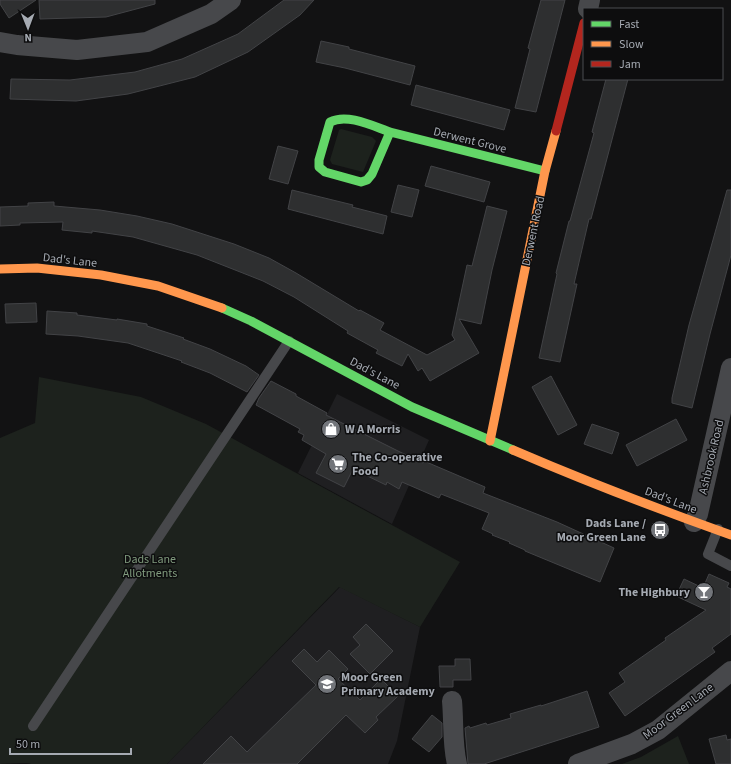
<svg xmlns="http://www.w3.org/2000/svg" width="731" height="764" font-family="'Source Sans 3',sans-serif">
<rect width="100%" height="100%" fill="#121213"/>
<path fill="#1f1f21" d="M337 394 429 440 392 524 298 473Z
M340 587 420 627 397 741 388 764H167Z"/>
<path fill="#1d221d" d="M341 129 372 137 376 141 363 172 332 164 330 160 339 130Z
M39 377 141 397 206 424 460 562 420 627 339 587 167 764H31C27 762 7 764 0 764V438L35 423Z
M678 736 689 764H622L641 757Z"/>
<path fill="#2e2f30" stroke="#424346" d="M0 0H36L9 18 0 4Z
M39 0H155V4L106 17 40 19Z
M284 0H314L300 15 248 52 195 77 128 94 76 101 10 99 11 79 70 80 135 72 182 59 238 34Z
M541 0H565L536 112 515 108 530 49 528 48Z
M321 41 349 47V49L415 66 410 85 345 68 316 62Z
M606 79H628L591 219H589L574 284H577L560 362 539 358 557 274 556 273 569 221H570L594 133 592 132Z
M416 85 510 110 504 130 411 105Z
M278 146 298 151 288 184 269 179Z
M431 166 490 182 484 202 425 186Z
M398 185 419 190 412 217 391 212Z
M292 190 353 205 352 207 387 216 383 234 288 209Z
M727 190H731V255L710 334 692 408 672 403V398L689 325Z
M54 202V206L100 210 137 216 172 224 234 244 269 258 296 273 359 311 360 310 384 323 380 330 427 355 455 340 452 335 467 265 472 266 487 206 507 211 492 270 481 324 459 319 479 353 430 381 422 368 418 371 408 354 402 366 376 353 378 350 347 333 348 331 294 297 263 281 197 255 133 237 92 231V233L62 230 63 222 20 223V225L0 226V207L28 206V203Z
M36 303 37 322 6 323 5 304Z
M47 311 77 313V315L117 320V319L147 324V326L184 338 183 339 210 349 246 366 259 375 247 392 210 373 181 362 182 361 128 343 78 336 46 334Z
M551 376 577 425 558 435 532 387Z
M271 381 296 394V396L327 413 326 415 398 451 423 463 424 461 485 487 483 493 557 522 614 548 600 582 525 551V550L509 543 510 542 492 535 493 534 482 529 489 513 441 494 439 498 402 482 399 489 387 482 386 485 353 469 344 487 316 473 326 454 302 440 304 435 298 432 300 429 256 405 259 398Z
M676 419 687 440 637 466 626 445Z
M592 424 619 433 612 454 584 444Z
M709 574 729 583 727 587 731 589V634L712 648 715 652 625 716 609 693 625 682 619 673 666 640 665 638 706 610 676 596 684 579 703 588Z
M366 624 393 651 370 674 350 654 360 645 353 637Z
M304 649 317 662 329 650 348 669 338 679 360 700 381 679 398 696 376 717 378 720 365 733 346 715 297 764H203L231 736 247 752 316 685 292 661Z
M455 659H470L471 680H453V687H440L439 666H455Z
M587 691 599 727 484 764H468L465 728 469 726 470 728 486 723 487 725 511 718 510 714 541 705V706Z
M432 715 442 723V737L429 752 412 739Z
M726 735 727 740 731 739V764H716L709 739Z"/>
<g fill="none" stroke-linecap="round" stroke-linejoin="round">
<path stroke="#47484b" stroke-width="10" d="M718 529 708 554 731 566
M33 726 289 341"/>
<path stroke="#47484b" stroke-width="20" d="M588 9 590 0
M0 42 17 45 77 50 147 42 211 14 231 0
M694 522 698 514 731 368
M452 701C454 723 452 743 457 764
M578 764 632 744 658 730 731 671"/>
<path stroke="#63d668" stroke-width="9" d="M390 132C373 126 347 113 330 122L319 160V167L325 172 361 182 367 180 372 174 390 132 545 171
M222 308 251 321 412 407 513 450"/>
<path stroke="#ff974d" stroke-width="9" d="M0 269 37 268 101 275 158 286 222 308
M490 441 545 171 556 131
M513 450C585 481 658 509 731 535"/>
<path stroke="#b3261e" stroke-width="9" d="M556 131 584 23"/>
</g>
<defs>
<symbol id="shop-disc" viewBox="-11 -11 22 22"><circle r="9.5" fill="#72757a" stroke="#0d0d0e"/><path d="M-5-2.5h2.3a2.7 3.5 0 0 1 5.4 0H5L5.5 6h-11ZM-1.5-2.5h3a1.5 2.3 0 0 0-3 0Z" fill="#fff"/></symbol>
<symbol id="supermarket-disc" viewBox="-11 -11 22 22"><circle r="9.5" fill="#72757a" stroke="#0d0d0e"/><path d="M-6-5.5h2.5l.6 2H6L4.5 2H-2.5L-4.4-4H-6ZM-1.5 3.2a1.3 1.3 0 1 0 .1 0ZM3 3.2a1.3 1.3 0 1 0 .1 0Z" fill="#fff"/></symbol>
<symbol id="bus-disc" viewBox="-11 -11 22 22"><circle r="9.5" fill="#72757a" stroke="#0d0d0e"/><path d="M-5-6H5V4H4V6H2V4H-2V6H-4V4H-5ZM-3.5-4V0h7V-4ZM-3.5 1.2v1.5H-2V1.2ZM2 1.2v1.5H3.5V1.2Z" fill="#fff"/></symbol>
<symbol id="bar-disc" viewBox="-11 -11 22 22"><circle r="9.5" fill="#72757a" stroke="#0d0d0e"/><path d="M-6-5H6L.8 .8V4.5H3.5V6h-7V4.5H-.8V.8Z" fill="#fff"/></symbol>
<symbol id="school-disc" viewBox="-11 -11 22 22"><circle r="9.5" fill="#72757a" stroke="#0d0d0e"/><path d="M0-5L7-2L0 1L-7-2ZM-4 1L0 2.5L4 1V4Q0 6-4 4Z" fill="#fff"/></symbol>
</defs>
<g fill-rule="evenodd">
<use href="#shop-disc" x="320" y="418" width="22" height="22"/>
<use href="#supermarket-disc" x="327" y="453" width="22" height="22"/>
<use href="#bus-disc" x="649" y="519" width="22" height="22"/>
<use href="#bar-disc" x="693" y="581" width="22" height="22"/>
<use href="#school-disc" x="316" y="673" width="22" height="22"/>
</g>
<g text-anchor="middle" stroke-width="3" stroke-linejoin="round" paint-order="stroke">
<g font-size="12" fill="#a5aab2" stroke="#0d0d0e">
<text transform="translate(470 140) rotate(14)" y="4">Derwent Grove</text>
<text transform="translate(533 231) rotate(-78)" y="4">Derwent Road</text>
<text transform="translate(70 260) rotate(6)" y="4">Dad's Lane</text>
<text transform="translate(375 373) rotate(28)" y="4">Dad's Lane</text>
<text transform="translate(711 457) rotate(-77)" y="4">Ashbrook Road</text>
<text transform="translate(671 500) rotate(21)" y="4">Dad's Lane</text>
<text transform="translate(678 711) rotate(-37)" y="4">Moor Green Lane</text>
</g>
<g font-size="12" font-weight="bold" fill="#a5aab2" stroke="#0d0d0e" text-anchor="start">
<text x="345" y="433">W A Morris</text>
<text x="352" y="461">The Co-operative<tspan x="352" dy="14">Food</tspan></text>
<text x="646" y="527" text-anchor="end">Dads Lane /<tspan x="646" dy="14">Moor Green Lane</tspan></text>
<text x="690" y="596" text-anchor="end">The Highbury</text>
<text x="341" y="681">Moor Green<tspan x="341" dy="14">Primary Academy</tspan></text>
</g>
<g font-size="12" fill="#809b7e" stroke="#0d0d0e">
<text x="150" y="563">Dads Lane<tspan x="150" dy="14">Allotments</tspan></text>
</g>
</g>
<rect x="583" y="8" width="140" height="72" fill="#0d0d0e" stroke="#4a4c50"/>
<rect x="591" y="21" width="20" height="6" fill="#63d668" stroke="#4a4c50"/>
<text x="619" y="28" font-size="12" fill="#a5aab2">Fast</text>
<rect x="591" y="41" width="20" height="6" fill="#ff974d" stroke="#4a4c50"/>
<text x="619" y="48" font-size="12" fill="#a5aab2">Slow</text>
<rect x="591" y="61" width="20" height="6" fill="#b3261e" stroke="#4a4c50"/>
<text x="619" y="68" font-size="12" fill="#a5aab2">Jam</text>
<g transform="translate(28 28) rotate(179)" stroke="#0d0d0e" stroke-width="3" paint-order="stroke">
<path d="M0-3L7 15L0 10L-7 15Z" fill="#a5aab2"/>
<text y="-6" font-size="11" font-weight="bold" text-anchor="middle" fill="#a5aab2">N</text>
</g>
<path d="M10 748v6h121v-6" fill="none" stroke="#a5aab2" stroke-width="2"/>
<text x="16" y="748" font-size="12" fill="#a5aab2" stroke="#0d0d0e" stroke-width="3" paint-order="stroke">50 m</text>
</svg>
